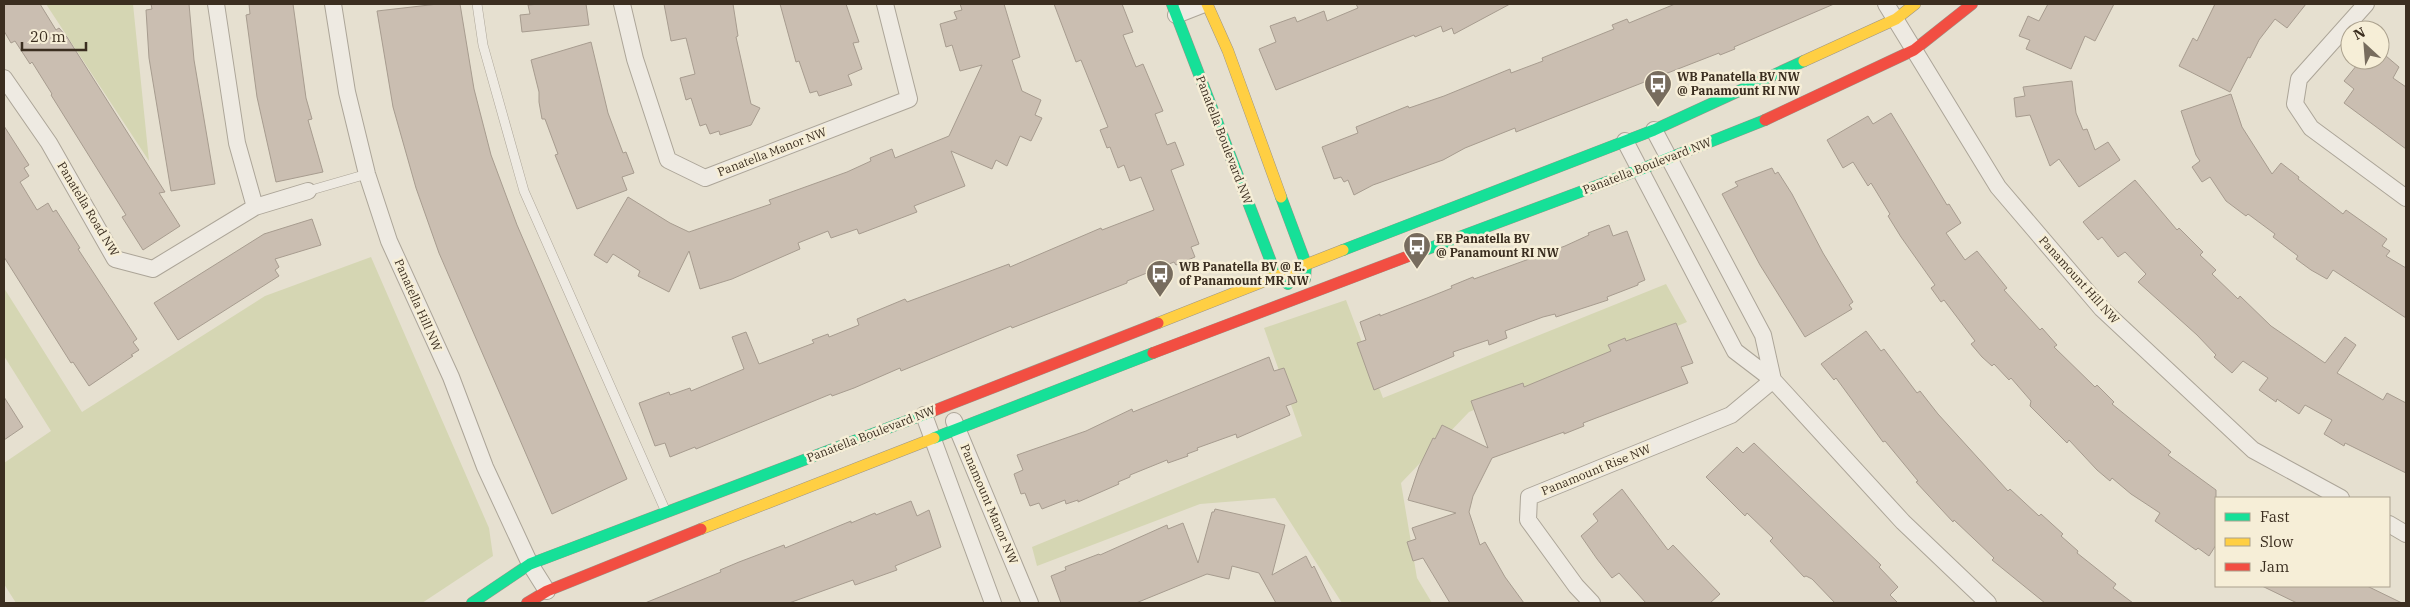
<svg xmlns="http://www.w3.org/2000/svg" width="2410" height="607" font-family="'IBM Plex Serif',serif">
<rect width="100%" height="100%" fill="#e6e0d0"/>
<path fill="#d5d6b3" d="M46 4H133L149 161Z
M371 257 489 528 493 556 422 603H16L4 584V463L51 431 4 356V288L82 412 265 296Z
M1666 284 1687 322 1469 412 1401 483 1417 578 1432 603H1342L1275 498 1200 504 1037 566 1032 547 1302 436 1264 328 1346 300 1383 398Z"/>
<path fill="#cabeb1" stroke="#a79c8f" d="M4 4H40L56 30 59 28 67 37 165 192 159 193 180 226 143 250 122 217 126 215 51 95 52 94 32 62 30 64 15 41 11 43 4 31Z
M151 4H189L194 60 215 184 171 191 149 58 146 10 152 9Z
M249 4H293L306 98 312 119 308 120 323 172 276 182 257 97 246 15 250 14Z
M438 4H460L474 89 491 155 517 225 627 479 552 514 439 253 416 188 393 107 377 11Z
M540 4H586L589 25 522 32 520 15 530 14 528 5Z
M664 4H733L738 36 736 37 751 104 760 108 751 125 720 135 719 131 710 134 706 124 700 126 691 98 686 100 680 78 695 74 686 38 671 41Z
M780 4H846L859 42 853 43 862 69 848 75 852 85 819 96 817 91 810 93 799 61 796 62Z
M960 4H1004L1020 57 1012 60 1022 91 1041 100 1035 115 1042 118 1031 141 1020 136 1007 166 996 160 992 169 951 151 965 186 914 206 917 212 859 234 857 229 831 238 828 231 798 243 800 249 768 263 732 279 700 289 689 251 669 292 638 276 640 271 613 254 607 263 594 255 628 197 670 223 689 232 771 204 769 200 847 172 871 161 870 158 892 149 895 158 949 136 982 65 960 71 952 45 946 47 940 24 957 19 954 12 962 10Z
M1054 4H1122L1133 32 1123 35 1136 67 1143 64 1154 90 1163 111 1155 114 1167 145 1175 142 1184 165 1171 170 1199 244 1191 247 1195 257 1176 265 1174 262 1127 281V283L1012 328 1011 326 901 371 900 368 854 388 832 396 831 394 696 449 695 447 670 457 665 443 655 446 639 403 669 392 670 395 690 388 691 391 744 369 732 337 746 332 759 364 814 343 812 340 828 334 829 337 859 325 857 319 905 299 907 302 1009 264 1010 267 1101 228 1102 230 1154 210 1141 177 1130 181 1124 165 1118 168 1110 147 1107 148 1100 130 1108 127 1081 60 1076 62Z
M1356 4H1510L1454 34 1452 28 1443 32 1441 26 1415 37 1414 35 1276 90 1259 49 1276 42 1270 26 1295 17 1297 22 1324 11 1327 21 1358 8Z
M1675 4H1834L1734 47 1735 49 1720 55 1719 53 1516 132 1515 128 1465 148 1443 160 1373 185 1354 195 1348 180 1344 182 1341 177 1334 179 1322 147 1358 133 1356 127 1408 106 1409 108 1444 96 1510 69 1511 73 1543 61 1542 58 1614 29 1612 25 1627 19 1629 23Z
M2048 4H2114L2095 41 2085 36 2071 69 2026 49 2030 40 2019 36 2028 16 2039 21Z
M2215 4H2306L2287 28 2275 19 2259 40 2250 58 2248 57 2230 92 2179 66 2193 38 2197 41Z
M591 42 608 113 623 153 626 152 634 173 622 177 627 190 577 209 555 155 558 154 545 119H542L539 102V92L531 60Z
M2386 56 2399 67 2393 78 2406 87V149L2344 103 2354 89 2344 81 2361 60H2382Z
M2072 81 2076 113 2083 130 2087 129 2095 150 2108 142 2120 160 2079 187 2059 159 2050 166 2030 115 2016 117 2014 98 2025 96 2023 87Z
M2231 94 2242 127 2272 174 2281 163 2299 177 2298 179 2343 214 2346 210 2387 239 2382 246 2390 251 2386 256 2406 268V318L2333 270 2327 279 2311 270 2296 259 2298 256 2273 237 2275 234 2248 214 2246 216 2226 201 2210 177 2202 182 2192 167 2200 161 2196 155 2181 111Z
M1891 113 1947 205 1949 204 1961 223 1946 233 1965 260 1977 251 2007 288 2004 290 2040 330 2042 328 2057 345 2054 347 2095 387 2097 385 2114 402 2112 404 2171 452 2168 455 2216 490V545L2209 556 2198 548 2196 550 2155 521 2160 513 2131 494 2112 478 2110 481 2097 470 2069 440 2067 443 2030 406 2031 401 2011 378 2009 380 1994 364 1992 366 1982 357 1971 344 1975 341 1944 300 1941 302 1931 288 1935 285 1901 237 1888 216 1890 214 1871 183 1868 186 1853 162 1843 168 1827 140 1868 116 1873 124Z
M4 126 29 165 24 168 29 176 20 182 37 210 48 203 53 212 56 210 80 248 78 249 137 339 133 342 139 350 131 355 133 356 89 386 73 362 71 363 4 257Z
M1772 168 1775 174 1778 172 1792 194 1823 253 1853 302 1849 305 1852 309 1805 337 1760 265 1722 194 1738 186 1735 182Z
M2135 180 2177 230 2179 228 2203 252 2200 255 2216 270 2212 274 2238 299 2240 296 2271 326 2325 363 2345 337 2356 345 2337 373 2383 400 2387 393 2406 403V473L2345 443 2344 446 2324 434 2332 420 2305 405 2299 414 2277 399 2276 402 2259 390 2268 378 2243 361 2232 373 2214 357 2216 355 2197 335 2138 282 2146 274 2125 252 2118 257 2102 237 2098 240 2083 222Z
M312 219 321 245 275 259 279 267 275 270 279 276 178 340 154 303 264 234Z
M1609 225 1613 236 1627 231 1645 280 1638 283V285L1607 297 1608 300 1556 317 1555 314 1543 317 1505 331 1507 338 1489 345 1488 340 1453 352 1454 356 1374 390 1357 343 1366 340 1360 322 1380 314V316L1427 298 1452 288 1451 286 1473 277 1474 279 1565 246 1589 235 1588 233Z
M1676 323 1693 363 1681 367 1688 383 1583 423 1584 426 1564 434V432L1492 458 1473 496 1469 512 1480 545 1485 542 1505 577 1524 603H1450L1423 558 1413 561 1407 542 1416 539 1412 528 1456 513 1408 500 1419 467 1433 438 1435 439 1442 425 1488 448 1471 401 1523 383 1524 387 1611 351 1608 345 1625 338 1626 341Z
M1866 331 1881 351 1884 349 1917 393 1920 391 1938 414 2008 491 2010 489 2039 516 2041 514 2063 534 2061 536 2078 551 2077 553 2116 584 2113 588 2133 603H2045L1992 560 1994 558 1954 520 1953 522 1916 482 1918 481 1885 441 1883 442 1836 378 1834 380 1821 364Z
M1269 357 1274 371 1284 368 1297 402 1286 406 1290 415 1237 438 1236 434 1197 448 1198 450 1187 454 1188 456 1168 463 1167 460 1130 475V477L1118 482 1119 484 1078 502V500L1066 504 1065 500 1042 509 1039 503 1030 506 1025 493 1021 494 1014 474 1023 470 1017 455 1086 431 1132 409 1133 412Z
M4 397 23 427 4 440Z
M1754 443 1881 565 1879 567 1898 587 1890 595 1898 603H1835L1812 579 1806 576 1804 577 1770 541 1773 538 1747 513 1745 516 1706 477 1737 447 1743 453Z
M1622 489 1668 550 1673 545 1720 594 1710 603H1646L1619 573 1612 578 1597 559 1581 536 1598 521 1593 514Z
M911 501 917 516 929 510 941 547 895 566 897 570 855 585 853 580 789 603H645L721 572 720 570 739 562 784 545 785 548 851 521V523L875 513 876 515Z
M1215 509 1285 525 1272 575 1306 556 1312 568 1314 566 1332 603H1276L1259 573 1232 566 1229 579 1207 574 1136 603H1061L1051 576 1066 570 1065 567 1099 554 1100 555 1167 525 1168 529 1183 523 1198 563 1212 512H1214Z
M2262 586H2367L2402 603H2297Z"/>
<g fill="none" stroke-linecap="round" stroke-linejoin="round">
<defs>
<path id="lane" d="M477 4 483 45 524 191 666 512
M308 191 367 174"/>
<path id="street" d="M216 4 237 143 255 207
M333 4 347 92 367 174 389 241 451 377 485 467 530 564 547 591
M622 4 635 59 668 160 705 178 909 99 885 4
M1886 4 1998 187 2102 309 2253 450 2341 498
M2366 4 2299 79 2295 104 2311 128 2406 198
M1176 15 1204 4
M4 78 49 143 115 259 153 269 255 207 308 191
M1654 130 1763 335 1773 380
M1625 141 1735 351 1773 380 1903 522 1988 603
M924 415 993 603
M954 421 1030 603
M2389 524 2406 534
M1592 603 1576 586 1528 520 1529 497 1731 415 1773 380"/>
<path id="fast" d="M1172 4 1276 275 1288 284
M1281 197 1306 264 1305 279
M1343 250 1654 130 1804 61
M1414 254 1639 170 1765 120
M934 438 1153 353
M472 603 530 564 933 411"/>
<path id="slow" d="M1207 4 1228 51 1281 197
M1804 61 1896 19 1915 4
M1158 323 1343 250
M701 529 934 438"/>
<path id="jam" d="M1765 120 1914 50 1972 4
M1153 353 1414 254
M933 411 1158 323
M527 603 547 591 701 529"/>
</defs>
<use href="#lane" stroke="#aca598" stroke-width="10"/>
<use href="#street" stroke="#aca598" stroke-width="18"/>
<use href="#fast" stroke="#9b9488" stroke-width="12"/>
<use href="#slow" stroke="#9b9488" stroke-width="12"/>
<use href="#jam" stroke="#9b9488" stroke-width="12"/>
<use href="#lane" stroke="#eeeae2" stroke-width="9"/>
<use href="#street" stroke="#eeeae2" stroke-width="16"/>
<use href="#fast" stroke="#16e098" stroke-width="11"/>
<use href="#slow" stroke="#ffcf43" stroke-width="11"/>
<use href="#jam" stroke="#f24e42" stroke-width="11"/>
</g>
<defs>
<symbol id="bus-pin" viewBox="-11 -11 22 30"><path d="M0 17L-7.5 6A9.5 9.5 0 1 1 7.5 6Z" fill="#776c5e" stroke="#f6eed7"/><path d="M-5-6H5V4H4V6H2V4H-2V6H-4V4H-5ZM-3.5-4V0h7V-4ZM-3.5 1.2v1.5H-2V1.2ZM2 1.2v1.5H3.5V1.2Z" fill="#fff"/></symbol>
</defs>
<g fill-rule="evenodd">
<use href="#bus-pin" x="1642" y="68" width="32" height="43"/>
<use href="#bus-pin" x="1401" y="230" width="32" height="43"/>
<use href="#bus-pin" x="1144" y="258" width="32" height="43"/>
</g>
<g text-anchor="middle" stroke-width="5" stroke-linejoin="round" paint-order="stroke">
<g font-size="12" font-weight="bold" fill="#3b2e20" stroke="#f6eed7" text-anchor="start">
<text x="1677" y="81">WB Panatella BV NW<tspan x="1677" dy="14">@ Panamount RI NW</tspan></text>
<text x="1436" y="243">EB Panatella BV<tspan x="1436" dy="14">@ Panamount RI NW</tspan></text>
<text x="1179" y="271">WB Panatella BV @ E.<tspan x="1179" dy="14">of Panamount MR NW</tspan></text>
</g>
<g font-size="12" fill="#3b2e20" stroke="#f6eed7">
<text transform="translate(1224 140) rotate(69)" y="4">Panatella Boulevard NW</text>
<text transform="translate(772 152) rotate(-21)" y="4">Panatella Manor NW</text>
<text transform="translate(1647 166) rotate(-21)" y="4">Panatella Boulevard NW</text>
<text transform="translate(88 209) rotate(59)" y="4">Panatella Road NW</text>
<text transform="translate(2079 280) rotate(48)" y="4">Panamount Hill NW</text>
<text transform="translate(418 305) rotate(66)" y="4">Panatella Hill NW</text>
<text transform="translate(871 434) rotate(-21)" y="4">Panatella Boulevard NW</text>
<text transform="translate(1596 470) rotate(-22)" y="4">Panamount Rise NW</text>
<text transform="translate(989 504) rotate(67)" y="4">Panamount Manor NW</text>
</g>
</g>
<rect width="2410" height="607" fill="none" stroke="#3b2e20" stroke-width="10"/>
<rect x="2215" y="497" width="175" height="90" fill="#f6eed7" stroke="#aba18e"/>
<rect x="2225" y="513" width="25" height="8" fill="#16e098" stroke="#aba18e"/>
<text x="2260" y="522" font-size="15" fill="#3b2e20">Fast</text>
<rect x="2225" y="538" width="25" height="8" fill="#ffcf43" stroke="#aba18e"/>
<text x="2260" y="547" font-size="15" fill="#3b2e20">Slow</text>
<rect x="2225" y="563" width="25" height="8" fill="#f24e42" stroke="#aba18e"/>
<text x="2260" y="572" font-size="15" fill="#3b2e20">Jam</text>
<g transform="translate(2365 45) rotate(334)"><circle r="24" fill="#f6eed7" stroke="#aba18e"/>
<path d="M0-4L9 19L0 12L-9 19Z" fill="#776c5e"/>
<text y="-8" font-size="14" font-weight="bold" text-anchor="middle" fill="#3b2e20">N</text>
</g>
<path d="M22 42v8h64v-8" fill="none" stroke="#3b2e20" stroke-width="2.5"/>
<text x="30" y="42" font-size="15" fill="#3b2e20" stroke="#f6eed7" stroke-width="4" paint-order="stroke">20 m</text>
</svg>
